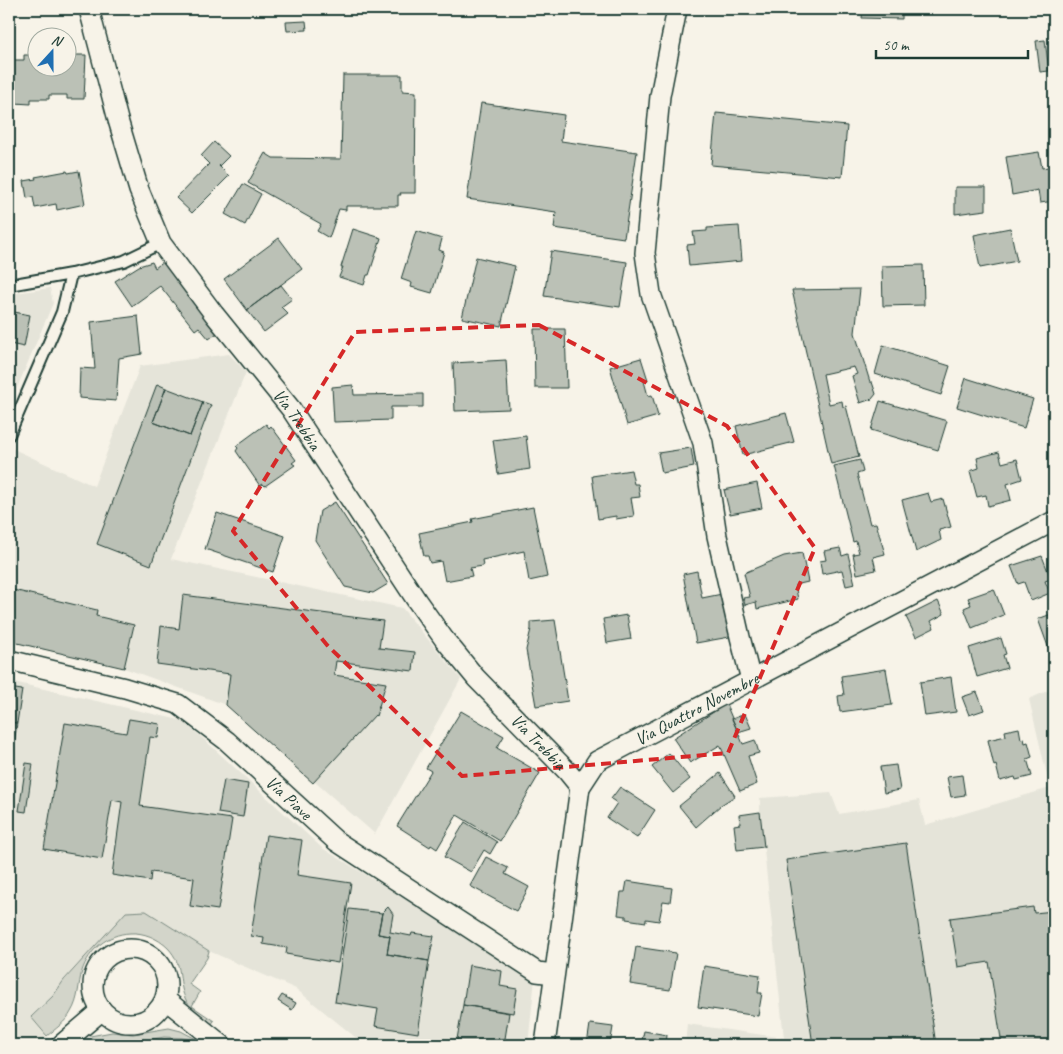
<svg xmlns="http://www.w3.org/2000/svg" width="1063" height="1054" font-family="Caveat,sans-serif">
<rect width="100%" height="100%" fill="#f7f3e8"/>
<filter id="ink" filterUnits="userSpaceOnUse"><feTurbulence type="fractalNoise" baseFrequency=".02" numOctaves="2"/><feDisplacementMap in="SourceGraphic" scale="10" xChannelSelector="R" yChannelSelector="G"/><feConvolveMatrix kernelMatrix="1 2 1 2 8 2 1 2 1" color-interpolation-filters="sRGB"/></filter>
<g filter="url(#ink)">
<path fill="#e5e4d9" d="M50 288 53 303 9 407V294Z
M229 354 246 372 171 559 402 608 461 679 375 834 226 705 124 668 9 641V447L94 486 140 366Z
M9 681 184 721 322 848 535 978 528 1045H365L296 989 209 951 146 911 126 912 64 979 53 996 31 1017 47 1038 38 1045H9Z
M1054 688V1045H685L687 1024 784 1038 760 812V798L831 793 839 814 919 800 925 825 1050 788 1029 699Z"/>
<path fill="#d3d5ca" stroke="#79897f" d="M146 911 209 951 207 958 189 984 200 992 192 1006 214 1021 210 1026C201 1017 190 1010 185 998 177 979 184 965 168 948 158 938 143 932 130 933 107 934 89 950 82 971 78 985 79 999 71 1012 66 1022 55 1029 47 1036L31 1017 53 996 64 980 126 912Z
M169 1028 181 1031 196 1039 194 1041 182 1038 164 1037 143 1041 135 1045H99L90 1036 112 1032 133 1034Z"/>
<path fill="#bbc1b6" stroke="#1f3d34" d="M863 9H902V19L862 18Z
M306 21 307 30 287 31 286 22Z
M1045 40 1049 71 1040 72 1036 41Z
M68 51H74V55H86L84 99H67V95H49V99H31V104L14 103 12 60H24V55H38V68H68Z
M343 75H402V91L416 92 415 193H400L401 195H398V206H346V210L339 209 329 238 317 231 321 224 248 183 265 153 273 158 341 159Z
M481 103 564 115 561 141 637 152 624 238 554 228 556 212 467 199Z
M716 113 847 126 842 177 711 165Z
M214 142 229 156 219 166 229 176 192 213 176 198 209 164 201 156Z
M1039 152 1042 168 1054 166V201L1040 203 1038 190 1012 195 1006 157Z
M67 171 68 173 79 171 85 204 57 210 56 204 35 208 33 197 27 198 24 181 36 179 35 177Z
M243 184 261 194 245 225 225 214Z
M955 187H986V210L955 214Z
M739 226 742 261 689 266 687 245 695 244 693 232 707 231V228Z
M1010 228 1017 261 980 268 974 235Z
M353 229 381 238 369 275H367L364 285 339 277 343 267H341Z
M416 231 442 239 439 250 444 252 432 293 411 287 412 283 401 279Z
M279 238 302 269 247 310 224 279Z
M551 251 627 262 620 307 544 296Z
M476 257 515 266 501 326 462 318Z
M164 261 220 331 209 339 199 327 195 330 160 286 132 306 115 281 139 266 152 262 155 268Z
M923 265 924 305 883 306 882 266Z
M281 285 292 299 281 307 288 314 264 332 247 310Z
M860 289 855 333 870 382H872L876 394 872 399 860 403 852 376 857 374 854 367 823 374 829 404 842 401 843 407 846 406 859 457 831 464 792 290Z
M9 311 30 315 24 347 10 344 9 348Z
M138 316 142 354 119 358 116 401 79 398 80 368 95 369 91 322Z
M534 329H565L567 388H535Z
M883 345 950 366 941 395 875 374Z
M641 358 648 380 644 381 648 396 652 395 658 416 627 425 610 367Z
M506 360 509 409 455 411 453 363Z
M966 378 1033 399 1024 428 957 407Z
M157 384 166 388 153 422 190 436 203 402 211 405 151 565 97 544Z
M353 385 354 395 423 394V407H391V420L334 422 332 387Z
M166 388 203 402 190 436 153 422Z
M880 401 947 421 938 450 871 430Z
M786 413 794 442 743 455 736 426Z
M266 424 269 428 271 426 296 460 292 463 295 465 265 486 263 484 260 486 236 451 238 448 236 446Z
M526 436 530 469 498 474 493 440Z
M691 448 694 467 662 473 658 453Z
M999 452 1002 463 1017 459 1022 479 1007 484 1011 500 988 506 986 495 977 497 970 471 979 468 977 458Z
M860 460 863 472 857 474 870 524 876 523 885 554 873 557 876 570 857 574 853 554 859 553 856 541 853 542 834 466Z
M631 470 634 484H638L640 497 631 498 634 516 616 519V516L598 519 592 476Z
M757 483 762 508 730 514 724 490Z
M928 493 931 502 943 499 951 527 939 530 941 540 916 552 902 500Z
M335 502 388 584 373 593 345 587 315 540 320 511Z
M533 507 547 577 529 581 524 551 482 560 483 566 470 568 472 576 445 581 441 561 430 563 428 556H424L419 533 473 522 472 519Z
M217 513 285 536 273 572 205 549Z
M840 548 842 556 848 554 855 584 846 586 842 570 822 574 820 561 826 560 824 551Z
M802 553 808 582 795 585 798 599 757 609 756 602 745 605 743 598 750 597 744 573 784 556Z
M1042 556 1051 579 1045 581 1050 593 1031 601 1024 582 1018 584 1011 566Z
M697 571 702 598 727 593 735 636 696 643 683 574Z
M9 589 97 610 96 616 134 625 124 668 9 641Z
M994 589 1004 615 972 628 964 608 971 605 968 598Z
M183 595 383 621 379 648 415 652 413 671 336 661 334 675 386 683 376 716 375 715 313 783 226 705 230 674 157 664 161 626 179 629Z
M938 601 944 614 931 621 934 628 916 637 906 617Z
M1054 613V650L1050 652 1038 619Z
M627 615 631 639 607 643 603 619Z
M555 620 568 701 536 706 526 650 531 629V622Z
M1001 638 1006 654 1003 655 1007 668 977 677 969 648Z
M886 669 892 705 840 712 838 696 844 695 841 676Z
M951 677 956 712 925 716 920 682Z
M9 688 22 690 17 723 9 722Z
M1054 690V714L1049 692Z
M977 692 984 710 969 715 962 697Z
M726 704 743 744 755 740 759 753 748 756 757 784 740 791 720 745 690 763 673 738Z
M461 711 504 736 497 748 540 773 500 841 457 815 437 849 431 845 430 847 397 826 431 771 426 768Z
M745 714 751 728 738 732 732 719Z
M129 719 160 724 158 738 150 737 140 806 232 819 218 910 190 906 194 878 151 872 150 881 112 875 122 802 112 800 102 859 44 849 65 723 126 733Z
M9 722 17 723 9 779Z
M1019 728 1021 739 1024 738 1025 743 1028 742 1032 757 1027 759 1032 776 1016 780 1015 777 1000 781 996 765 994 766 988 740 1006 736 1005 731Z
M669 753 690 779 673 793 652 767Z
M26 763 33 764 26 812 19 811Z
M896 765 900 790 884 793 880 767Z
M720 773 735 796 721 805 696 827 679 806Z
M962 775 965 795 951 797 947 777Z
M224 780 248 784 243 817 218 813Z
M620 787 655 810 637 838 607 818 617 803 611 799Z
M760 812 764 847 737 850 734 825 740 824 739 815Z
M465 822 497 842 490 854 484 850 471 872 444 857Z
M266 835 302 840 297 875 351 883 338 963 286 954 287 948 263 944 264 938 251 936Z
M906 843 936 1045H813L786 860Z
M486 857 508 868 505 874 529 887 516 911 470 886Z
M627 881 672 888 670 902 663 901 659 921 646 919V922L626 919V916L618 915 621 892H625Z
M388 907 393 914 390 932 411 936 412 933 434 936 429 961 387 954 390 936 378 934 382 913Z
M1033 907 1034 913 1054 911V1045H1002L989 962 958 967 950 918Z
M349 909 382 913 378 934 390 936 387 954 429 961 418 1033 375 1026 378 1009 335 1002Z
M636 947 676 953 670 990 630 984Z
M469 965 502 971 500 986 517 989 513 1013 463 1005Z
M704 966 760 975 758 993H762L758 1016 698 1007Z
M282 995 296 1003 292 1010 278 1001Z
M463 1005 509 1013 504 1045H456Z
M590 1024 613 1027 610 1045H587Z
M644 1031 667 1035 666 1045H641Z"/>
<g fill="none" stroke-linecap="round" stroke-linejoin="round">
<defs>
<path id="lane" d="M9 285 71 274 124 261 161 243
M9 435 62 312 71 274"/>
<g id="street">
<path id="s1" d="M89 9 118 120 139 190 161 243 214 314 291 409 417 601 444 639 476 678 567 771 580 787"/>
<path d="M677 9 660 96 645 253 651 294 703 443 717 536 740 637 751 680"/>
<path id="s2" d="M9 660 125 688 178 704 227 741 336 841 537 972 554 974"/>
<circle cx="130" cy="986" r="37"/>
<path d="M166 1000 222 1045"/>
<path d="M61 1045 101 1011"/>
<path id="s3" d="M545 1045 580 787 597 761 1054 521"/>
</g>
</defs>
<use href="#lane" stroke="#1f3d34" stroke-width="14"/>
<use href="#street" stroke="#1f3d34" stroke-width="22"/>
<use href="#lane" stroke="#f7f3e8" stroke-width="10"/>
<use href="#street" stroke="#f7f3e8" stroke-width="19"/>
</g>
</g>
<path fill="none" stroke="#d62828" stroke-width="4" stroke-dasharray="10 6" stroke-linejoin="round" d="M539 325 727 426 815 548 728 753 462 776 327 645 233 531 355 332Z"/>
<g text-anchor="middle" stroke-width="4" stroke-linejoin="round" paint-order="stroke">
<g font-size="18" fill="#1f3d34" stroke="#f7f3e8">
<text dy="6" stroke="none"><textPath href="#s1" startOffset="468">Via Trebbia</textPath></text>
<text dy="6" stroke="none"><textPath href="#s3" startOffset="404">Via Quattro Novembre</textPath></text>
<text dy="6" stroke="none"><textPath href="#s1" startOffset="872">Via Trebbia</textPath></text>
<text dy="6" stroke="none"><textPath href="#s2" startOffset="320">Via Piave</textPath></text>
</g>
</g>
<rect width="1063" height="1054" fill="none" stroke="#f7f3e8" stroke-width="30"/>
<rect x="15" y="15" width="1033" height="1024" fill="none" stroke="#1f3d34" stroke-width="2" filter="url(#ink)"/>
<g transform="translate(52 52) rotate(21)"><circle r="24" fill="#f7f3e8" stroke="#a1aaa0"/>
<path d="M0-4L9 19L0 12L-9 19Z" fill="#1f6fb2"/>
<text y="-8" font-size="14" font-weight="bold" text-anchor="middle" fill="#1f3d34">N</text>
</g>
<path d="M876 50v8h152v-8" fill="none" stroke="#1f3d34" stroke-width="2.5"/>
<text x="883" y="50" font-size="15" fill="#1f3d34" stroke="#f7f3e8" stroke-width="4" paint-order="stroke">50 m</text>
</svg>
